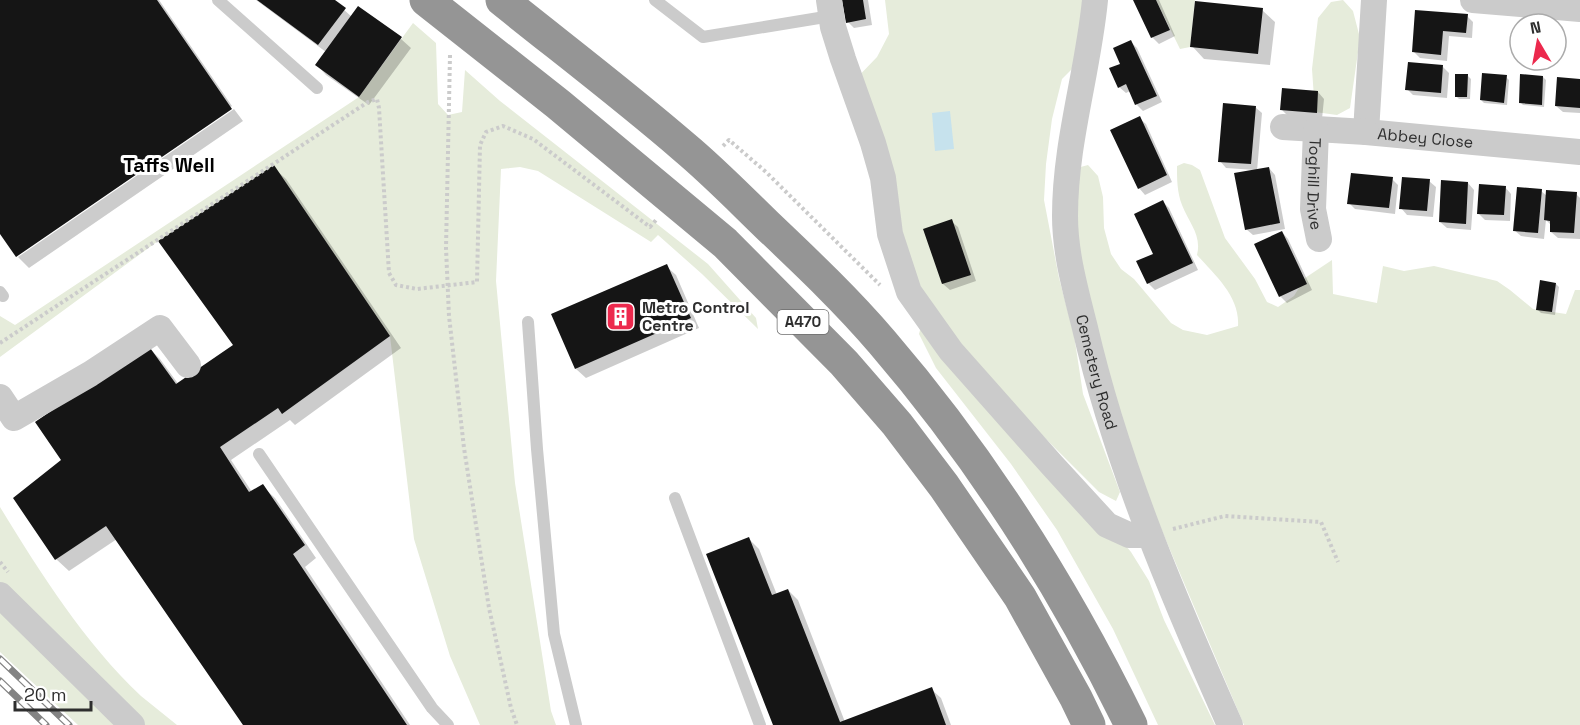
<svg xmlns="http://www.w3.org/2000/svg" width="1580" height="725" font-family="'Space Grotesk',sans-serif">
<rect width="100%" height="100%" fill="#fff"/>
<path fill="#e6ecdb" d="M885 0H1095L1087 54 1062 79 1052 119 1046 164 1044 200 1059 278 1074 335 1083 394 1120 492 1116 501 1099 492 997 390 1131 552 1149 581 1164 620 1215 725H1158L1113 629 1057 530 1011 464 936 368 919 334 924 315 851 84 877 57 889 34Z
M1156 0H1195L1190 47 1180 49Z
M1343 0 1353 11 1360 38 1350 108 1337 115 1315 112 1312 69 1318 18 1331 2Z
M413 23 436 43 438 104 448 115 462 112 465 70 500 101 708 264 756 318 758 329 702 274 658 235 651 242 538 171 520 167 501 169 496 281 515 483 551 711 556 725H480L450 656 414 539 390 336 158 241 0 357V316L15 325 359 97Z
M1184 163 1192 165 1200 170 1225 238 1255 279 1267 302 1278 307 1294 296 1305 278 1332 260 1333 294 1377 303 1383 266 1404 271 1434 266 1497 281 1510 290 1533 309 1566 314 1575 290H1580V725H1244L1149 500 1108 386 1080 264 1075 191 1077 168 1088 165 1098 176 1103 197 1104 228 1111 254 1121 269 1134 279 1171 323 1183 330 1207 335 1238 326C1240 297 1216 276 1197 255 1202 235 1189 223 1182 205 1177 192 1177 179 1177 166Z
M0 507C41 574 84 642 141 696 153 706 165 715 177 725H78L0 652Z"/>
<path fill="#c6e2ed" d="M950 111 954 149 935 151 932 113Z"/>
<path fill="#0003" d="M0 0H159L232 106 17 254V256L0 231Z
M256 0H333L352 17 359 8 401 39 411 48 369 105 326 75 317 65 326 52Z
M844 0H868L872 25 854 28 848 22Z
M1136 0H1159L1175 36 1159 44 1152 37Z
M1262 10 1275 22 1270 65 1204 59 1192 46Z
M1417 11 1467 16 1473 22 1472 38 1449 36 1447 61 1420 58 1414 52Z
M1131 42 1137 48 1162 102 1143 111 1137 105 1130 91 1126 93 1119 87Z
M1443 67 1449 73 1447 98 1413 95 1407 89Z
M1468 76 1471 79 1470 99H1459L1456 96Z
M1506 77 1509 80 1507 105 1484 103 1481 100Z
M1543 77 1546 80 1544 107 1523 105 1520 102Z
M1580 80V113L1563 112 1556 106Z
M1318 92 1324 99 1322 119 1288 116 1282 110Z
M1255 107 1262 113 1257 171 1269 168 1275 175 1285 229 1253 235 1246 229 1255 170 1226 168 1220 161Z
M234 109 243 121 29 268 18 257Z
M1139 118 1146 124 1172 182 1145 195 1139 188Z
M273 167 286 179 401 348 295 425 290 420 231 460 252 492 262 486 275 498 316 558 305 567 410 725H245L117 539 69 571 56 559 15 498 63 461 148 347 160 359 179 385 235 346Z
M1392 179 1398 185 1395 214 1355 209 1349 203Z
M1429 181 1436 187 1433 217 1407 215 1401 208Z
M1468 183 1474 190 1471 230 1447 228 1440 222Z
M1505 187 1511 194 1510 221 1485 220 1479 214Z
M1541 191 1547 196 1576 194 1580 198V239L1558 238 1551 232 1552 226 1546 220 1544 239 1521 236 1514 230Z
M1163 202 1169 208 1198 270 1155 290 1148 283 1138 262 1155 255Z
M951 221 958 227 976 281 950 290 943 284 925 230Z
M1282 232 1288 239 1312 290 1287 303 1280 296Z
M666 266 676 275 699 328 586 378 576 369Z
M1556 284 1559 287 1555 315 1541 313 1538 310Z
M749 539 759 549 777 595 788 590 798 600 845 722 931 689 941 698 951 725H775Z"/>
<path fill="#151515" d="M0 0H157L232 109 16 257 0 234Z
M257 0H335L346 8 318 45Z
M842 0H863L866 19 846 23Z
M1133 0H1156L1170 30 1151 38Z
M1195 1 1263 8 1258 54 1190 47Z
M358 6 402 37 359 97 315 65Z
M1415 10 1468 14 1466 33 1443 31 1441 55 1412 52Z
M1131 40 1157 96 1135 105 1126 84 1118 88 1109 68 1120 64 1113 48Z
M1408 62 1443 65 1441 93 1405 90Z
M1482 73 1507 75 1504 103 1480 100Z
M1455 74H1468L1467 97H1455Z
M1520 74 1543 76 1542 105 1519 103Z
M1557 77 1580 79V108L1555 106Z
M1282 88 1318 91 1317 113 1280 110Z
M1223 103 1256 106 1251 164 1218 162Z
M1140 116 1167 175 1138 189 1110 130Z
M274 165 390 336 282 414 278 408 220 447 249 492 263 484 305 545 293 554 407 725H243L106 526 55 560 13 498 61 460 35 422 148 345 176 384 233 345 158 241Z
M1269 167 1280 223 1245 230 1234 173Z
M1351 173 1393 177 1389 208 1347 204Z
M1402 177 1430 179 1427 211 1399 209Z
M1441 180 1468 182 1466 224 1439 222Z
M1479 184 1506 186 1504 215 1477 214Z
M1517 187 1542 189 1538 233 1513 231Z
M1546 190 1577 192 1574 233 1550 232V221L1544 220Z
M1163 200 1193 263 1147 284 1136 261 1153 254 1134 214Z
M952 219 971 275 942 284 923 229Z
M1282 231 1307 284 1279 297 1254 244Z
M667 264 691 318 575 369 551 314Z
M1540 280 1556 283 1552 312 1536 310Z
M749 537 772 595 788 589 840 722 932 687 946 725H773L706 554Z"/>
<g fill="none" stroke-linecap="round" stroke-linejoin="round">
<path stroke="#cbcbcb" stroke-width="4" stroke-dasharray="3 3" stroke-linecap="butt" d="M450 55 446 248 449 316 464 448 489 608 511 708 517 725
M723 146 729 140 766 172 880 285
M0 343 368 102 377 99 379 108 389 273 396 285 417 289 477 282 480 145 486 132 503 126 533 139 650 227 656 220
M1173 529 1225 516 1321 522 1338 562
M0 562 8 572"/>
<path stroke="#cbcbcb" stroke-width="12" d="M218 0 317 88
M655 0 703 37 831 16
M0 292 3 296
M528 322 537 449 554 634 576 725
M259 454 432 708 448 725
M675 498 760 725"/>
<g stroke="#cbcbcb" stroke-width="26">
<path d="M829 0 833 27 843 59 873 143 883 178 890 234 909 292 951 351 1052 465 1107 525 1129 535H1149"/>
<path id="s1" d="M1095 0C1088 73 1065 142 1065 216 1065 254 1076 292 1085 328 1117 466 1173 596 1230 725"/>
<path id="s2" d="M1374 0 1366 132 1580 152"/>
<path d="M1473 0 1580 9"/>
<path d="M1283 127 1366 132"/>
<path id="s3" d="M1316 130 1313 209 1319 239"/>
<path d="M0 397 14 418 90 374 160 328 188 365"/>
<path d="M0 595 132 725"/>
</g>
<path stroke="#959595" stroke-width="33" d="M426 0 558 104 725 243 844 363 897 424 944 486 1020 597 1076 698 1089 725
M502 0C563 49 625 96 684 147 714 172 741 200 769 227 808 264 847 301 882 342 981 457 1064 588 1131 725"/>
<defs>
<path id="rail" d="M0 659 69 725
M0 681 46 725"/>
</defs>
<use href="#rail" stroke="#838383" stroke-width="7"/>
<use href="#rail" stroke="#fff" stroke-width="4.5" stroke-dasharray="14" stroke-linecap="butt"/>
</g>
<defs>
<symbol id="building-square" viewBox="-11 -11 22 22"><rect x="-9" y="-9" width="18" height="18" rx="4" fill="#ec294d" stroke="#fff"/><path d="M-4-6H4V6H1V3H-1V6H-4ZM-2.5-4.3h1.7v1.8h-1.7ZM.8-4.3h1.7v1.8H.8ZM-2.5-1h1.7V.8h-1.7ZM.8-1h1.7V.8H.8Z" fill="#fff"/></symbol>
</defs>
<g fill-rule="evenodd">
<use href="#building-square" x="604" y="300" width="33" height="33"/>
</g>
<g text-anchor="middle" stroke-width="6" stroke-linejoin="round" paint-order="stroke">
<rect fill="#fff" stroke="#6d6d6d" stroke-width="1.5" x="777.5" y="310" width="51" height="24" rx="4.5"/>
<g font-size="15" font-weight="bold" fill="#2e2e2e">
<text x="803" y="327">A470</text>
</g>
<g font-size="16" fill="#2e2e2e" stroke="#fff">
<text dy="6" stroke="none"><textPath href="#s2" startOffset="192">Abbey Close</textPath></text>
<text dy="6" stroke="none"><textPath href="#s3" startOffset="54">Toghill Drive</textPath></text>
<text dy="6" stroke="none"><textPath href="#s1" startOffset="378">Cemetery Road</textPath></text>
</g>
<g font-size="16" font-weight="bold" fill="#2e2e2e" stroke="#fff" text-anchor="start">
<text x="642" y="313">Metro Control<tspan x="642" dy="18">Centre</tspan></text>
</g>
<g font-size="20" font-weight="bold" fill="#000" stroke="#fff">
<text x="169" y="172">Taffs Well</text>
</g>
</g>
<g transform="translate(1538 42) rotate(350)"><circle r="28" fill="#ffffff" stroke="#ababab" stroke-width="1.5"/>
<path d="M0-4.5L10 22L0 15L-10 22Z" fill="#ec294d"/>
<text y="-9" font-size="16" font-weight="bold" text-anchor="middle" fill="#2e2e2e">N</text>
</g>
<path d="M15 701v9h76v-9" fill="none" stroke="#2e2e2e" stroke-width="3"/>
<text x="24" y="701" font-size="18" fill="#2e2e2e" stroke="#ffffff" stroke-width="4.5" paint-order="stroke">20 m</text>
</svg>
